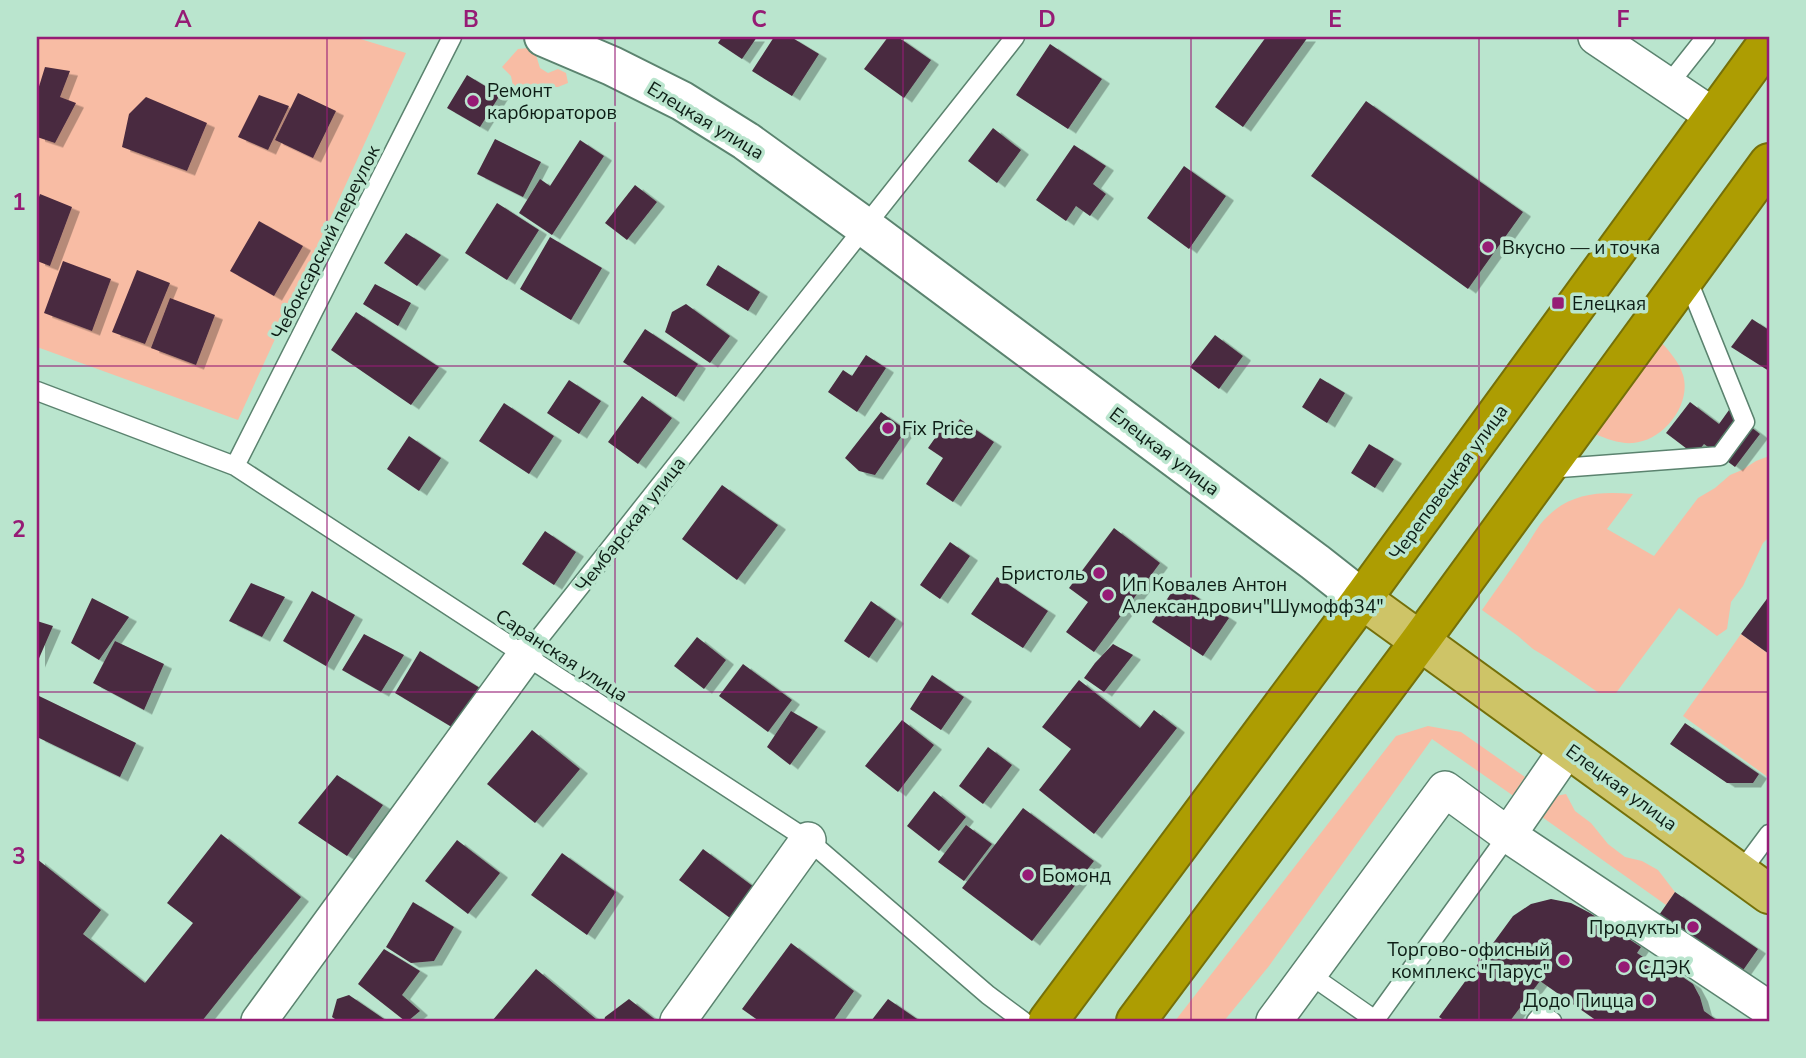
<svg xmlns="http://www.w3.org/2000/svg" width="1806" height="1058" font-family="'Nunito Sans',sans-serif">
<defs>
<filter id="shadow"><feDropShadow dx="8" dy="4.5" stdDeviation="0" flood-color="#0004"/></filter>
</defs>
<rect width="100%" height="100%" fill="#bae5ce"/>
<path fill="#f8bca4" d="M37 37H354L406 53 238 420 37 347Z
M528 48 536 55 540 68 548 73 558 69 566 73 568 83 558 87H542L534 91 524 92 513 86 511 76 502 67 518 49Z
M1661 342C1670 352 1679 362 1683 375 1692 405 1663 441 1633 443 1620 444 1607 439 1595 434Z
M1769 456V537L1763 543 1743 586 1731 602 1727 629 1717 636 1679 608 1616 693H1599L1551 660 1533 649 1518 636 1482 610C1496 590 1511 569 1525 548 1532 538 1538 525 1547 517 1570 493 1601 491 1633 494L1607 529 1654 556 1698 498 1715 488 1730 475 1742 470 1756 461Z
M1741 634 1769 654V778L1683 716Z
M1428 726 1461 732 1525 777 1515 797 1432 739 1269 966 1224 1021H1175L1396 736Z
M1566 794 1575 811 1591 823 1608 844 1625 857 1642 861 1658 870 1675 892 1666 905 1535 812 1545 798Z"/>
<path fill="#4a2b3f" filter="url(#shadow)" d="M722 37H757L742 59 718 43Z
M774 37H791L819 54 792 96 752 71Z
M888 37H898L931 60 904 98 864 69Z
M1266 37H1308L1243 127 1215 107Z
M1050 44 1102 79 1068 129 1016 95Z
M45 67 70 71 60 97 76 103 55 143 37 137V93Z
M467 75 500 95 480 127 447 108Z
M298 93 336 111 313 158 275 140Z
M259 95 289 106 268 150 238 137Z
M146 97 207 123 187 171 122 147 129 114Z
M1366 101 1523 212 1468 289 1311 176Z
M993 128 1021 150 997 183 968 161Z
M495 139 541 162 523 197 477 174Z
M580 140 604 156 552 235 519 213 540 179 550 186Z
M1074 145 1106 166 1093 184 1106 194 1090 216 1076 206 1066 221 1036 200Z
M1184 166 1226 196 1189 249 1147 218Z
M635 185 657 202 627 240 605 223Z
M40 194 72 207 50 266 37 261V203Z
M497 203 539 230 507 280 465 253Z
M259 221 303 246 274 296 230 271Z
M406 233 441 255 417 286 384 263Z
M550 237 602 268 571 320 520 289Z
M63 261 111 279 92 331 44 313Z
M718 265 760 292 748 311 706 285Z
M137 270 170 283 145 344 112 332Z
M375 284 411 303 398 326 363 304Z
M170 298 215 315 196 365 151 348Z
M686 304 730 336 710 363 665 332 672 312Z
M356 312 439 367 411 405 331 350Z
M1752 319 1769 330V371L1731 347Z
M645 329 698 364 676 397 623 362Z
M1215 335 1243 356 1219 389 1190 367Z
M866 355 886 368 857 412 828 392 843 370 852 376Z
M1320 378 1345 393 1327 423 1302 407Z
M569 380 601 401 579 434 547 413Z
M642 396 672 418 638 464 608 442Z
M1690 402 1719 424 1729 410 1760 434 1735 467 1704 444 1695 455 1666 433Z
M504 403 554 436 529 474 479 441Z
M881 412 906 430 875 475 859 471 845 458Z
M960 419 994 442 953 502 926 484 943 458 928 448 942 428 950 434Z
M409 436 441 458 419 491 387 469Z
M1369 444 1394 459 1375 488 1351 473Z
M722 485 778 525 737 580 682 539Z
M1114 528 1160 563 1094 652 1066 632 1088 602 1069 588Z
M545 531 576 552 554 585 522 564Z
M950 542 970 556 940 599 920 585Z
M997 577 1048 611 1023 648 971 614Z
M251 583 285 597 262 637 229 621Z
M1177 584 1229 618 1203 656 1152 622Z
M312 591 355 615 326 666 283 641Z
M1769 596V654L1741 634Z
M92 598 129 617 99 660 71 643Z
M871 601 896 619 869 658 844 641Z
M37 621 53 626 37 663Z
M364 634 404 655 381 692 342 670Z
M697 637 726 660 704 689 674 666Z
M115 641 164 664 144 710 93 683Z
M1113 644 1133 655 1104 692 1084 678 1095 663Z
M420 651 480 688 455 729 395 693Z
M743 664 792 700 768 732 719 696Z
M932 675 964 697 941 730 910 709Z
M1079 680 1140 728 1154 710 1177 728 1094 834 1039 790 1071 749 1042 727Z
M37 695 136 743 120 777 37 737Z
M791 711 818 727 790 765 767 747Z
M902 720 934 745 898 792 865 766Z
M1685 723 1759 774 1753 783H1727L1670 744Z
M532 730 580 769 535 823 487 784Z
M988 747 1012 765 983 804 959 786Z
M337 775 383 805 347 856 298 823Z
M934 791 966 817 939 851 907 826Z
M1023 808 1094 861 1032 941 962 888Z
M966 825 992 844 964 881 938 862Z
M221 834 301 897 202 1021H37V859L101 910 83 934 145 983 193 923 167 903Z
M457 840 500 873 468 914 425 881Z
M703 849 754 887 730 918 679 880Z
M562 853 616 892 587 935 531 895Z
M1675 892 1758 949 1739 976 1657 918Z
M1551 899 1571 903 1590 913 1641 947 1637 953 1665 971 1668 967 1693 984 1700 997 1704 1011 1718 1021H1597L1540 981 1510 1021H1445L1439 1017 1513 916 1531 904Z
M413 902 454 927 434 961 411 963 386 947Z
M791 943 854 991 833 1021H759L742 1009Z
M384 949 420 971 402 995 420 1011 408 1021H405L358 984Z
M536 969 596 1019 594 1021H492Z
M349 995 387 1021H338L332 1017 337 999Z
M629 999 657 1021H604L605 1017Z
M888 999 920 1021H871Z"/>
<g fill="none" stroke-linecap="round" stroke-linejoin="round">
<defs>
<path id="lane" d="M1668 85 1706 37
M37 391 235 466 808 840 988 995 1023 1021
M235 466 452 37
M1547 469 1720 456 1745 422 1687 278
M525 656 1015 37
M1740 873 1769 834
M1309 974 1375 1020 1508 835
M1536 1021 1542 1014 1552 1021"/>
<path id="street" d="M1596 37 1715 117
M1508 835 1568 748
M259 1021 525 656
M678 1021 808 840
M1274 1021 1445 789 1508 835 1769 1009"/>
<path id="secondary" d="M544 37 612 66 682 101 746 141 865 227 1315 562 1362 599"/>
<path id="primary" d="M1362 599 1769 894"/>
<path id="highway" d="M1048 1021 1362 599 1769 41
M1136 1021 1420 641 1769 163"/>
</defs>
<use href="#lane" stroke="#5b836f" stroke-width="21"/>
<use href="#street" stroke="#5b836f" stroke-width="38"/>
<use href="#secondary" stroke="#5b836f" stroke-width="42"/>
<use href="#primary" stroke="#757009" stroke-width="42"/>
<use href="#highway" stroke="#757009" stroke-width="42"/>
<use href="#lane" stroke="#fff" stroke-width="18"/>
<use href="#street" stroke="#fff" stroke-width="35"/>
<use href="#secondary" stroke="#fff" stroke-width="38"/>
<use href="#primary" stroke="#cec467" stroke-width="38"/>
<use href="#highway" stroke="#ad9d02" stroke-width="38"/>
</g>
<path fill="none" stroke="#961b75" stroke-width="2" stroke-opacity="0.55" d="M327 37V1021M615 37V1021M903 37V1021M1191 37V1021M1479 37V1021M37 366H1769M37 692H1769"/>
<g fill="#961b75" stroke="#bae5ce" stroke-width="2.5">
<circle cx="473" cy="101" r="7"/>
<circle cx="1488" cy="247" r="7"/>
<rect x="1551" y="296" width="14" height="14" rx="3.5"/>
<circle cx="888" cy="428" r="7"/>
<circle cx="1099" cy="573" r="7"/>
<circle cx="1108" cy="595" r="7"/>
<circle cx="1028" cy="875" r="7"/>
<circle cx="1693" cy="927" r="7"/>
<circle cx="1564" cy="960" r="7"/>
<circle cx="1624" cy="967" r="7"/>
<circle cx="1648" cy="1000" r="7"/>
</g>
<g text-anchor="middle" stroke-width="7" stroke-linejoin="round" paint-order="stroke">
<g font-size="19" fill="#0d1d15" stroke="#bae5ce" text-anchor="start">
<text x="487" y="97">Ремонт<tspan x="487" dy="22">карбюраторов</tspan></text>
<text x="1502" y="254">Вкусно — и точка</text>
<text x="1572" y="310">Елецкая</text>
<text x="902" y="435">Fix Price</text>
<text x="1085" y="580" text-anchor="end">Бристоль</text>
<text x="1122" y="591">Ип Ковалев Антон<tspan x="1122" dy="22">Александрович"Шумофф34"</tspan></text>
<text x="1042" y="882">Бомонд</text>
<text x="1679" y="934" text-anchor="end">Продукты</text>
<text x="1550" y="956" text-anchor="end">Торгово-офисный<tspan x="1550" dy="22">комплекс "Парус"</tspan></text>
<text x="1638" y="974">СДЭК</text>
<text x="1634" y="1007" text-anchor="end">Додо Пицца</text>
</g>
<g font-size="19" fill="#0d1d15" stroke="#bae5ce">
<text transform="translate(706 120) rotate(31)" y="7">Елецкая улица</text>
<text transform="translate(325 242) rotate(-63)" y="7">Чебоксарский переулок</text>
<text transform="translate(1165 451) rotate(37)" y="7">Елецкая улица</text>
<text transform="translate(1448 482) rotate(-54)" y="7">Череповецкая улица</text>
<text transform="translate(630 524) rotate(-52)" y="7">Чембарская улица</text>
<text transform="translate(562 655) rotate(33)" y="7">Саранская улица</text>
<text transform="translate(1622 787) rotate(36)" y="7">Елецкая улица</text>
</g>
</g>
<rect width="1806" height="1058" fill="none" stroke="#bae5ce" stroke-width="77"/>
<rect x="38" y="38" width="1730" height="982" fill="none" stroke="#961b75" stroke-width="2.5"/>
<g font-size="23" text-anchor="middle" font-weight="bold" fill="#961b75">
<text x="183" y="27">A</text>
<text x="471" y="27">B</text>
<text x="759" y="27">C</text>
<text x="1047" y="27">D</text>
<text x="1335" y="27">E</text>
<text x="1623" y="27">F</text>
<text x="19" y="210">1</text>
<text x="19" y="537">2</text>
<text x="19" y="864">3</text>
</g>
</svg>
